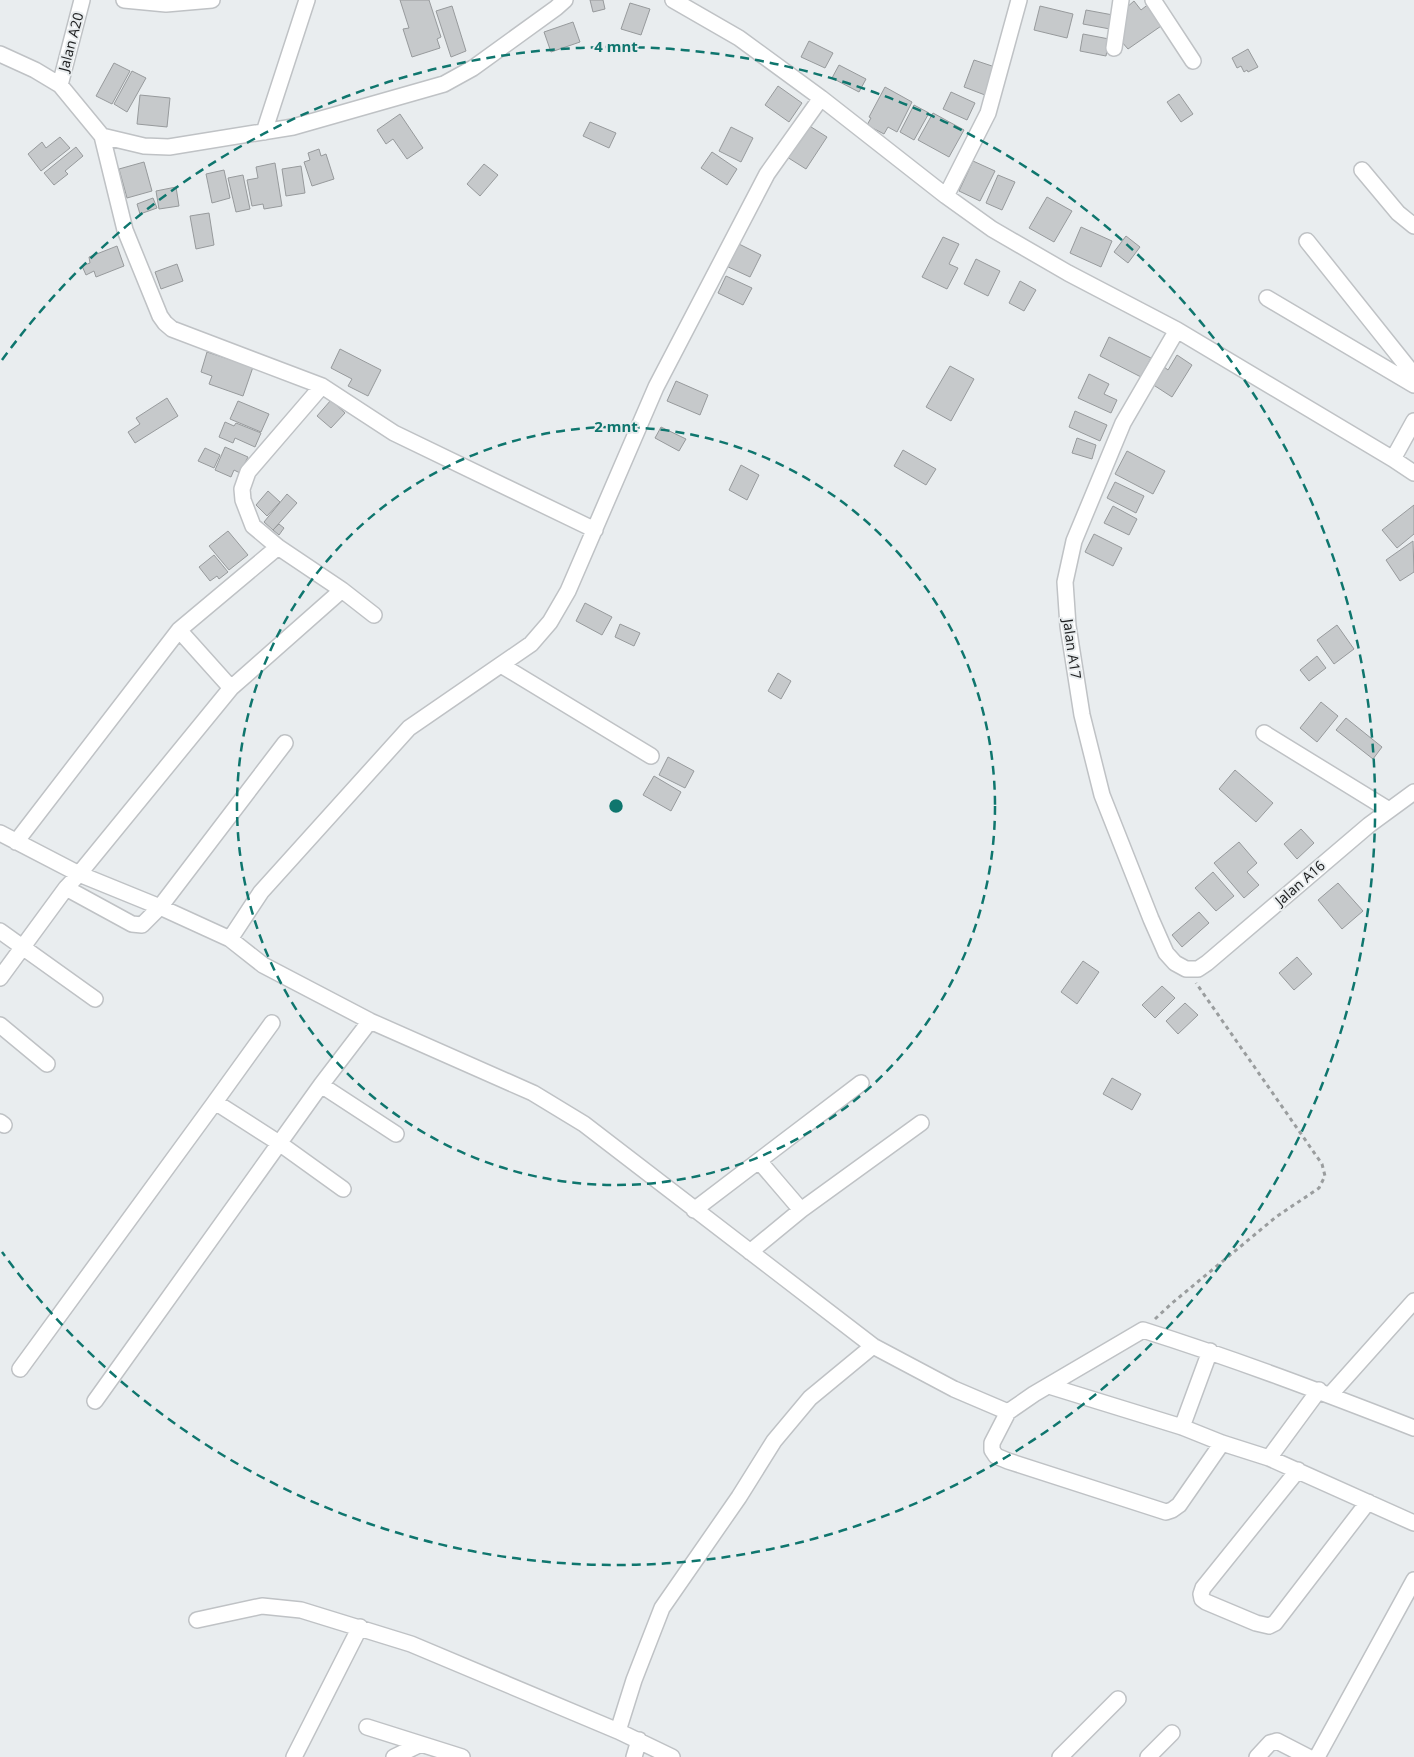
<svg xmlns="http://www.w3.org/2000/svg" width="1414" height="1757" font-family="'Noto Sans',sans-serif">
<rect width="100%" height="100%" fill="#e9edef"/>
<path fill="#c6c9cb" stroke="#979a9c" d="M400 0H429L441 37 437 39 440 48 412 57 403 29 409 28Z
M590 0H603L605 9 593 12Z
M1134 1 1141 10 1150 3 1164 24 1128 49 1121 41 1126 8Z
M630 3 650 9 641 35 621 29Z
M452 6 466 51 451 57 436 11Z
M1040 6 1073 14 1067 38 1034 30Z
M1086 10 1113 15 1110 29 1083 24Z
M573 22 580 42 551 52 544 32Z
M1083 34 1109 39 1106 56 1080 51Z
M809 41 833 53 825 68 801 57Z
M1248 49 1258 67 1248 72 1247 70 1244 72 1241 66 1237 68 1232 58Z
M974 60 995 67 985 95 964 87Z
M114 63 130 71 112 104 96 96Z
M839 65 866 79 859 92 832 78Z
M132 71 146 78 127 112 114 104Z
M778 86 802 103 789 122 765 105Z
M885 87 912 102 897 132 888 127 884 134 867 125 871 118 869 117Z
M951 92 975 103 967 120 943 109Z
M1179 94 1193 114 1181 122 1167 102Z
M140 95 170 98 167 127 137 124Z
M914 105 929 113 914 140 900 132Z
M933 113 964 130 949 157 918 140Z
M400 114 423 148 407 159 393 139 386 144 377 130Z
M590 122 616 133 609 148 583 136Z
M808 125 827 137 806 169 787 157Z
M731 127 753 138 741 162 719 151Z
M60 137 70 148 41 171 28 154 42 142 46 148Z
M76 147 83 156 65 171 68 174 54 185 44 173Z
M319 149 321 156 326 154 334 179 312 186 304 162 310 160 308 153Z
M712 152 737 169 727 185 701 168Z
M973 161 995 171 980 201 959 191Z
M144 162 152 191 127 198 119 169Z
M275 163 282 206 264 209 263 204 252 206 247 180 258 178 256 167Z
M484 164 498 175 480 196 467 184Z
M301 166 305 193 286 196 282 169Z
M224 170 230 198 212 203 206 174Z
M243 175 250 209 236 212 228 178Z
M998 175 1015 182 1002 210 986 203Z
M176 187 179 206 159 209 156 191Z
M1047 197 1072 211 1054 242 1029 228Z
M153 198 157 208 140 214 137 204Z
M209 213 214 245 196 249 190 216Z
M1081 227 1112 241 1101 267 1070 253Z
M1126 236 1140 247 1128 263 1114 252Z
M943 237 959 244 949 264 958 268 947 289 922 277Z
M735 242 761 255 750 277 724 265Z
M117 246 124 266 96 277 94 271 86 275 82 266 90 263 89 257Z
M976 259 1000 271 988 296 964 284Z
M177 264 183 281 161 289 155 272Z
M726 276 752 288 743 305 718 293Z
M1020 281 1036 290 1024 311 1009 303Z
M1109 337 1151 358 1141 377 1100 356Z
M340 349 381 370 368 396 348 386 352 379 331 368Z
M207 352 253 367 243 396 209 384 212 376 201 372Z
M1177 355 1192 365 1172 397 1152 384 1163 366 1168 370Z
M950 366 974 379 951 421 926 407Z
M1089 374 1109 384 1104 394 1117 400 1111 413 1078 398Z
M676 381 708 395 700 415 667 401Z
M167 398 178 416 135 443 128 432 140 424 136 418Z
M331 400 345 413 331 428 317 416Z
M238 401 269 414 261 432 230 419Z
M1075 411 1107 425 1100 441 1069 427Z
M225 422 234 426 236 423 261 433 255 447 235 438 233 443 219 437Z
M661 427 686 439 679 451 655 438Z
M1077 438 1096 445 1092 459 1072 453Z
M225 447 248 457 240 473 234 470 231 477 215 470Z
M205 448 220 455 214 468 198 461Z
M903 450 936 469 926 485 894 466Z
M1127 451 1165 471 1153 494 1115 474Z
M741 465 759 475 747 500 729 490Z
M1115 482 1144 496 1136 513 1107 498Z
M268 491 280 502 267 516 256 505Z
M287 494 297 503 273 530 264 522Z
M1414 505V534L1397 548 1382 530Z
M1113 506 1137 519 1129 535 1104 523Z
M279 524 284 528 279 535 273 530Z
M228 531 248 555 229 570 209 546Z
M1094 534 1122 548 1113 566 1085 552Z
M1413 541 1414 572 1400 581 1386 560Z
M214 555 228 572 219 579 217 576 210 581 199 567Z
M585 603 612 617 602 635 576 621Z
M620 624 640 633 634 646 615 637Z
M1337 625 1354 649 1334 664 1317 640Z
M1317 656 1326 668 1309 681 1300 670Z
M778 673 791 681 781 699 768 691Z
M1321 702 1338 716 1317 742 1300 728Z
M1346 718 1382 747 1373 759 1336 730Z
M668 757 694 771 685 788 659 775Z
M1235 770 1273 803 1256 822 1219 789Z
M654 776 681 792 671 811 643 795Z
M1301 829 1314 843 1297 859 1284 844Z
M1239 842 1257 863 1247 872 1259 885 1244 898 1214 863Z
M1213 872 1234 896 1216 911 1195 888Z
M1338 883 1363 911 1342 929 1318 900Z
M1199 912 1209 923 1182 947 1172 935Z
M1297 957 1312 974 1294 990 1279 973Z
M1083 961 1099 972 1077 1004 1061 992Z
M1162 986 1175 998 1155 1018 1142 1005Z
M1185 1003 1198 1015 1178 1034 1166 1021Z
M1112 1078 1141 1094 1132 1110 1103 1094Z"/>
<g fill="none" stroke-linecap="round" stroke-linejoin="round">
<defs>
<path id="minor" d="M124 0 166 4 212 0
M673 0 739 38 821 98 946 196 992 229 1068 273 1177 330 1393 459 1414 473
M1153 0 1193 61
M1114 48 1121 0
M0 54 35 70 60 85 102 136 144 146 169 147 293 127 444 84 473 68 556 8 565 0
M60 85 82 0
M264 132 307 0
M102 136 125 230 160 316 165 323 172 329 322 386 394 433 595 530
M1362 170 1398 213 1414 226
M946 196 988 113 1019 0
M1307 241 1414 375
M1267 298 1414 385
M1177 330 1123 423 1074 541 1065 582 1068 626 1082 715 1102 795 1151 919 1166 953 1175 963 1186 969H1198L1207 963 1369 825 1414 792
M322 386 248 472 242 489 243 500 253 526 278 547 342 590 374 615
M1393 459 1414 421
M179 630 231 688
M501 665 651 756
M1264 733 1389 810
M0 833 79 874 160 907 230 939 263 965 370 1021 533 1093 584 1124 873 1346 954 1389 1008 1412
M16 842 179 630 278 547
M66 888 132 924 142 925 160 907 285 743
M0 931 95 999
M230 939 261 892 409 728 531 644 550 622 568 591 656 387 767 174 821 98
M0 978 66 888 79 874 231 688 342 590
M0 1025 47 1064
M321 1085 396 1134
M215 1102 272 1023
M0 1122 4 1125
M759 1161 801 1210
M694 1210 861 1083
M750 1252 801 1210 921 1123
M20 1369 215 1102 279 1143 343 1189
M1049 1386 1182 1427 1222 1443 1269 1458 1414 1523
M1330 1395 1414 1301
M95 1401 321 1085 370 1021
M1182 1427 1210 1351
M1222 1443 1179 1505 1172 1510 1166 1512 1008 1461 996 1456 992 1450V1443L1008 1412 1034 1394 1143 1330C1235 1359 1324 1393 1414 1428
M1269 1458 1319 1390
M1298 1470 1203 1588 1201 1594 1202 1599 1206 1602 1256 1623 1269 1626 1275 1623 1368 1502
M197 1620 262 1606 301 1610 411 1644 618 1731 634 1680 662 1608 739 1497 774 1441 810 1398 873 1346
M367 1727 462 1757
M618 1731 672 1757
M294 1757 360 1627
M394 1757 421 1744
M634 1757 639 1740
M1060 1757 1118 1699
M1148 1757 1172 1733
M1257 1757 1270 1743 1277 1741 1308 1757
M1317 1757 1414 1580"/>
</defs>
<use href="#minor" stroke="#bfc2c5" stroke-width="18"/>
<path stroke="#9a9d9e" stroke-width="3" stroke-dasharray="4 4" stroke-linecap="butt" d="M1155 1319 1171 1304 1276 1217 1319 1188 1325 1176 1322 1164 1196 983"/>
<use href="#minor" stroke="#fff" stroke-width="15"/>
</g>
<g fill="none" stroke="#0f766e" stroke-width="2.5" stroke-dasharray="9 6">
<circle cx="616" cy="806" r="379"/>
<path d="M2 360A759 759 0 1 1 2 1252"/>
</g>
<g text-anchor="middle" stroke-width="4" stroke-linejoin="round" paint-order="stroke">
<g font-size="14" fill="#1f2021" stroke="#e9edef">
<text transform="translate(71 42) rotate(-75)" y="5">Jalan A20</text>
<text transform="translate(1072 649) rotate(82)" y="5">Jalan A17</text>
<text transform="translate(1300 883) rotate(-41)" y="5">Jalan A16</text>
</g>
</g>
<circle cx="616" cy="806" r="8" fill="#0f766e" stroke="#e9edef" stroke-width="2.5"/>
<g font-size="15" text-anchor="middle" font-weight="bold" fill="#0f766e" stroke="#e9edef" stroke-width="4" stroke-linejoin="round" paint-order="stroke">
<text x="616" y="52">4 mnt</text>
<text x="616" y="432">2 mnt</text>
</g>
</svg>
